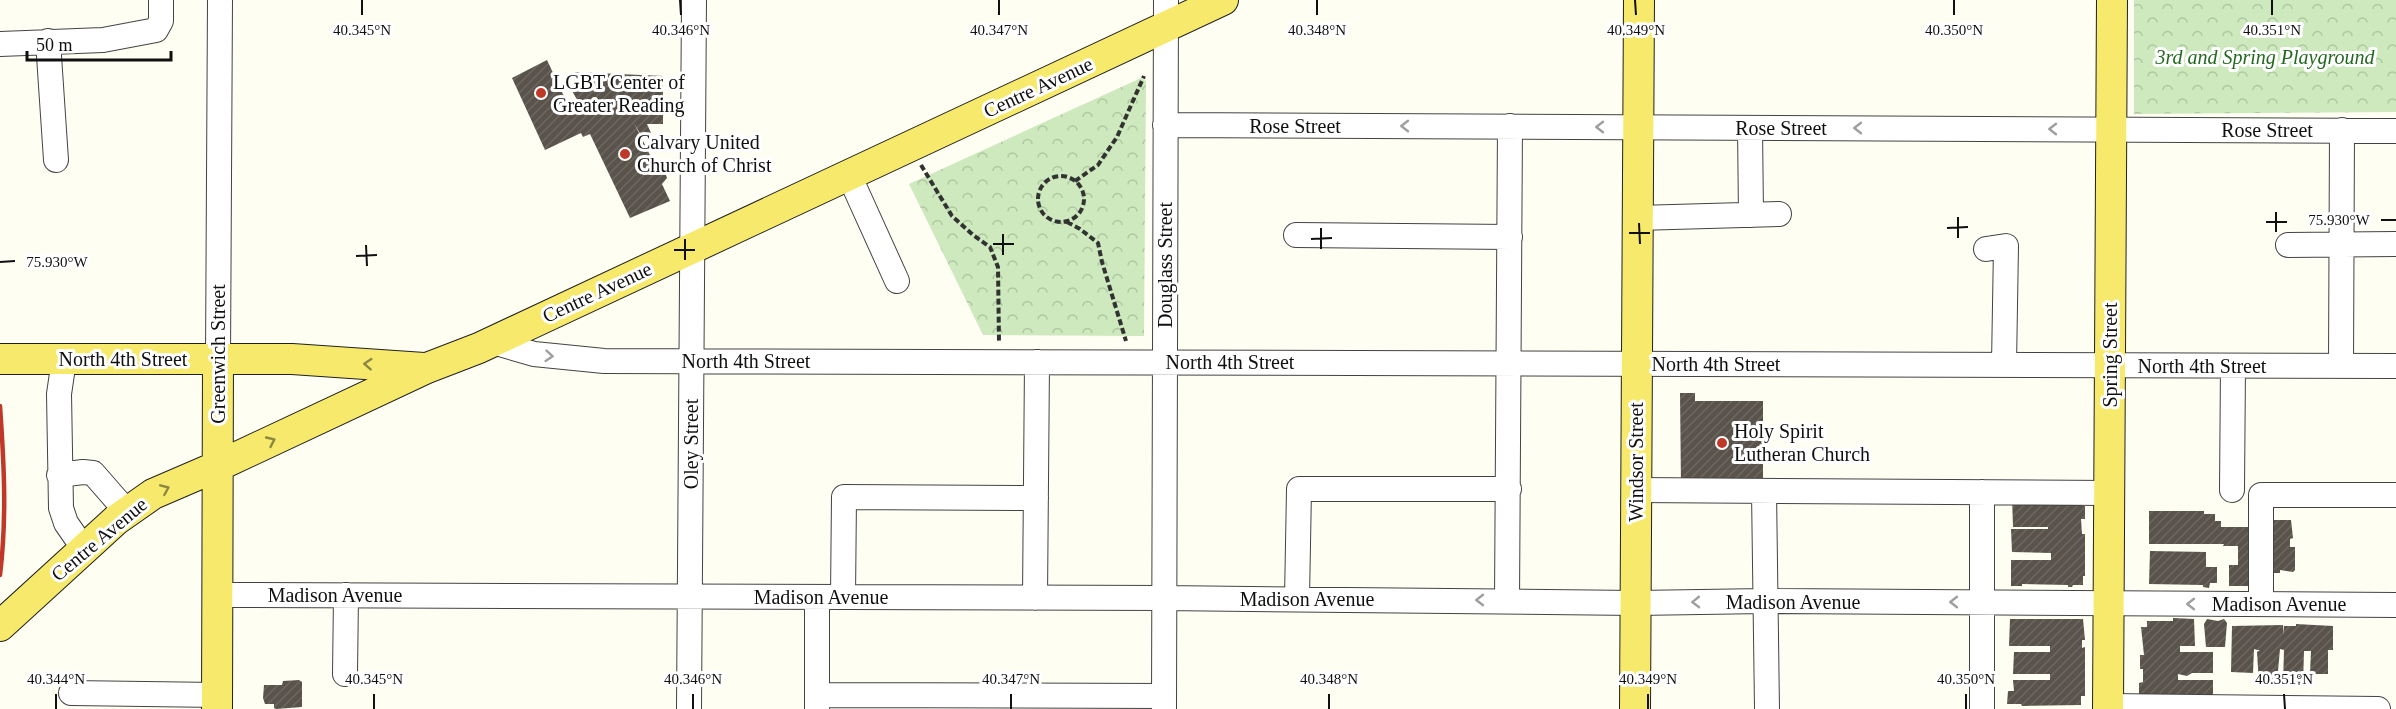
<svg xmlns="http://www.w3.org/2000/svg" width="2396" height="709" font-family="Georgia,serif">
<defs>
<pattern id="park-crowns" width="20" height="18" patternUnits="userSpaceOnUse" patternTransform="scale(1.5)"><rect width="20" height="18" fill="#cde9bd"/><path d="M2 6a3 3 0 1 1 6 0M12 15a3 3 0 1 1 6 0" fill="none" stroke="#afc7a1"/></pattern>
<pattern id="building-hatch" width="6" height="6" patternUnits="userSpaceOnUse" patternTransform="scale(1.5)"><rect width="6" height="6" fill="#59534c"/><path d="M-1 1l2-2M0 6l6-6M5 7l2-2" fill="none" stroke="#6c6761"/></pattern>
</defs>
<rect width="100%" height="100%" fill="#fffef3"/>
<path fill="url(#park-crowns)" d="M2134 0H2396V112L2134 114Z
M1141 78 1146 81 1144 336 983 335 909 184Z"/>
<path fill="url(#building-hatch)" d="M547 60 569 107 579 103 572 91 576 86 574 84 575 72 663 76V124H647L651 133 642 137 634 123 658 171 666 175 667 178 662 184 670 201 630 218 590 134 583 137 581 133 545 150 512 78Z
M1680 393H1695V401H1763V487H1681Z
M2082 496V506H2085V519H2081L2082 534H2085V576H2083V585H2073L2072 587H2068V585L2022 584V586H2011V560H2051V553L2012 552 2011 529H2048V527H2013L2012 498Z
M2149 511H2204V514H2215V521H2221V527H2258L2260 586H2229V565H2238V546H2223L2224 544H2149Z
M2272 520H2291L2293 538 2290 539V547H2295V570L2293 572 2280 570V573H2271Z
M2150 551 2206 552V567H2217V583H2210L2209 588 2203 587V585L2149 584Z
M2173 618 2194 619 2195 646H2180V652H2213V673H2192L2187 676 2178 674V680H2213V703L2139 698V683L2143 682V669H2140V655H2144L2141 627H2147V621H2173Z
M2010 619H2083L2085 640H2082V648L2085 647V696H2081V705L2022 706 2021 704H2007L2008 691H2014L2013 680H2050V674H2013L2014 652H2050V646H2009Z
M2207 619 2218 621 2224 619 2227 623 2225 647H2206L2204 624Z
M2296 624 2333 626V650H2328V674H2310L2311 651H2304L2303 685 2283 684 2284 650 2280 649 2277 682 2269 680V685H2259L2257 652 2260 650H2257L2254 649 2253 673 2231 672 2232 626 2283 625 2284 635V626H2296Z
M299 680 302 682V707L276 709 274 708V704H265L263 698 264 685H282L283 681Z"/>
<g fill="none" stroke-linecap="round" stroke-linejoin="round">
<defs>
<path id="minor" d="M48 41 56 160
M0 44 103 40 156 30 161 21V0
M1165 125 2396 131
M1750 128 1751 215
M849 175 897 281
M1637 218 1779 214
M1296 235 1510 237
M2288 245 2396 244
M1986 249 2006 246 2004 365
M493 342 534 354 604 361 2396 366
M218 359 220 0
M64 360 59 394 61 508 66 523 84 549
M2341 366 2342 130
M59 475 83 472 93 473 127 512
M1636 490 2109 493
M2232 490 2233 366
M1764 491 1767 709
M218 595 1163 598 1636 603 1765 601 2396 605
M843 597 844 497 1036 498
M1035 598 1037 362
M1297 599 1299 489H1509
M1507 601 1510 126
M2261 604V495H2396
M345 674 346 595
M71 693 218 695
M817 695 1164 696
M2108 706 2378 709
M689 709 694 0
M817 709V597
M1164 709 1166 0
M1982 709V492"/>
<path id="major" d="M0 359H292L424 368
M0 626 116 520 153 494 218 466 427 368 479 348 1223 0
M217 709 218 359
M1635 709 1639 0
M2108 709 2112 0"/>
</defs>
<use href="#minor" stroke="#434343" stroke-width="26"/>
<use href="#major" stroke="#212121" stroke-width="32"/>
<path stroke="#323232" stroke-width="4" stroke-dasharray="6 3" stroke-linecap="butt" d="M921 165 952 216 973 235 990 247 998 267 999 342
M1038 199a23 23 0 1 1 46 0a23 23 0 1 1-46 0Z
M1075 181 1098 165 1117 137 1144 76
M1067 222 1080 229 1098 243 1102 262 1126 341"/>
<use href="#minor" stroke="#fff" stroke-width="24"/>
<use href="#major" stroke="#f6e96c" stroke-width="30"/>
<path stroke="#bf3929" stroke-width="4.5" d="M0 406C4 463 7 518 0 575"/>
</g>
<defs><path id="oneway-chevron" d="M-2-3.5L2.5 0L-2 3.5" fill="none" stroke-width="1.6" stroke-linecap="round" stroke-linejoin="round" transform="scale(1.5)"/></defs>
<g stroke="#9f9f9f">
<use href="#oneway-chevron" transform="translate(1405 126) rotate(-180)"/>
<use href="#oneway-chevron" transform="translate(1600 127) rotate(-180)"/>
<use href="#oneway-chevron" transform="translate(1858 128) rotate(-180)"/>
<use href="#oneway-chevron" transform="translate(2053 129) rotate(-180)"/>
<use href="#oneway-chevron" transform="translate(549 356) rotate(5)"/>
<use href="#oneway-chevron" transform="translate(1480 600) rotate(-180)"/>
<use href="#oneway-chevron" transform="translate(1696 602) rotate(179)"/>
<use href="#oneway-chevron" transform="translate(1954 602) rotate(-180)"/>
<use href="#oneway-chevron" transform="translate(2191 604) rotate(-180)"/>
</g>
<g stroke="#8e8743">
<use href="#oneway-chevron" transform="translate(368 364) rotate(-176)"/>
<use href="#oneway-chevron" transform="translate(271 441) rotate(-25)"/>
<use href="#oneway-chevron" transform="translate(165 489) rotate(-23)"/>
</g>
<path fill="none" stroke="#101010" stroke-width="2" d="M362 0V15M680 0 681 15M999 0V15M1317 0V15M1635 0 1636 15M1954 0V15M2272 0V15M2276 212V232M1958 217V238M2381 220H2396M2266 222H2287M1639 223 1640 244M1321 228V249M1947 228 1968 227M1629 233H1650M1003 234V255M685 239V260M1311 239 1332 238M993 244H1014M366 245 367 266M674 250H695M356 256 377 255M0 262 15 261M56 694V709M374 694V709M693 694V709M1011 694V709M1329 694V709M1648 694V709M1966 694V709M2284 694 2285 709"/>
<g fill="#bf3929" stroke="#fff" stroke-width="2">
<circle cx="541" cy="93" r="6"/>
<circle cx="625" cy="154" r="6"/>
<circle cx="1722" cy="443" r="6"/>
</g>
<g text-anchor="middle" stroke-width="6" stroke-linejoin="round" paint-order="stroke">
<g font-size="20" font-style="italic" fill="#246820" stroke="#fff">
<text x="2265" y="64">3rd and Spring Playground</text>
</g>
<g font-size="20" fill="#101010" stroke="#fff" text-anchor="start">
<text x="553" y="89">LGBT Center of<tspan x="553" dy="23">Greater Reading</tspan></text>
<text x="637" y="149">Calvary United<tspan x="637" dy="23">Church of Christ</tspan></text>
<text x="1734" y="438">Holy Spirit<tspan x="1734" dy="23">Lutheran Church</tspan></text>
</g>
<g font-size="20" fill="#101010" stroke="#fff">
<text transform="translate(1038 87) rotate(-25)" y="7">Centre Avenue</text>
<text x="1295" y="133">Rose Street</text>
<text x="1781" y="135">Rose Street</text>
<text x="2267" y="137">Rose Street</text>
<text transform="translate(1165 265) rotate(-90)" y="7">Douglass Street</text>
<text transform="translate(597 292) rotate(-25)" y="7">Centre Avenue</text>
<text transform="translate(218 354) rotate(-90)" y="7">Greenwich Street</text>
<text transform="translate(2110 355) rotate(-90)" y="7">Spring Street</text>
<text x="123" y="366">North 4th Street</text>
<text x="746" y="368">North 4th Street</text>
<text x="1230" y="369">North 4th Street</text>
<text x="1716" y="371">North 4th Street</text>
<text x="2202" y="373">North 4th Street</text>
<text transform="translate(691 444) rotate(-90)" y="7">Oley Street</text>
<text transform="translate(1636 462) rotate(-90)" y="7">Windsor Street</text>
<text transform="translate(99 539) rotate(-40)" y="7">Centre Avenue</text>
<text x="335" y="602">Madison Avenue</text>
<text x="821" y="604">Madison Avenue</text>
<text x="1307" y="606">Madison Avenue</text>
<text x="1793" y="609">Madison Avenue</text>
<text x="2279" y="611">Madison Avenue</text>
</g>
</g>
<g font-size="15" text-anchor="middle" fill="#101010" stroke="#fff" stroke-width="6" stroke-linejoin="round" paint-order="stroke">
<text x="362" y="35">40.345°N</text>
<text x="681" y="35">40.346°N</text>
<text x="999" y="35">40.347°N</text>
<text x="1317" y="35">40.348°N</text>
<text x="1636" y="35">40.349°N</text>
<text x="1954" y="35">40.350°N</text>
<text x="2272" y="35">40.351°N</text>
<text x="2339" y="225">75.930°W</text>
<text x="57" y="267">75.930°W</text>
<text x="56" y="684">40.344°N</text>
<text x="374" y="684">40.345°N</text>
<text x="693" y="684">40.346°N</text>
<text x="1011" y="684">40.347°N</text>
<text x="1329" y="684">40.348°N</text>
<text x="1648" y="684">40.349°N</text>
<text x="1966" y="684">40.350°N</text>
<text x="2284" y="684">40.351°N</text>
</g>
<path d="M27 51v9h144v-9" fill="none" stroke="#101010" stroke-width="3"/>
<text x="36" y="51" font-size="18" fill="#101010" stroke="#ffffff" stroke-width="4.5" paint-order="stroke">50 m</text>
</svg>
